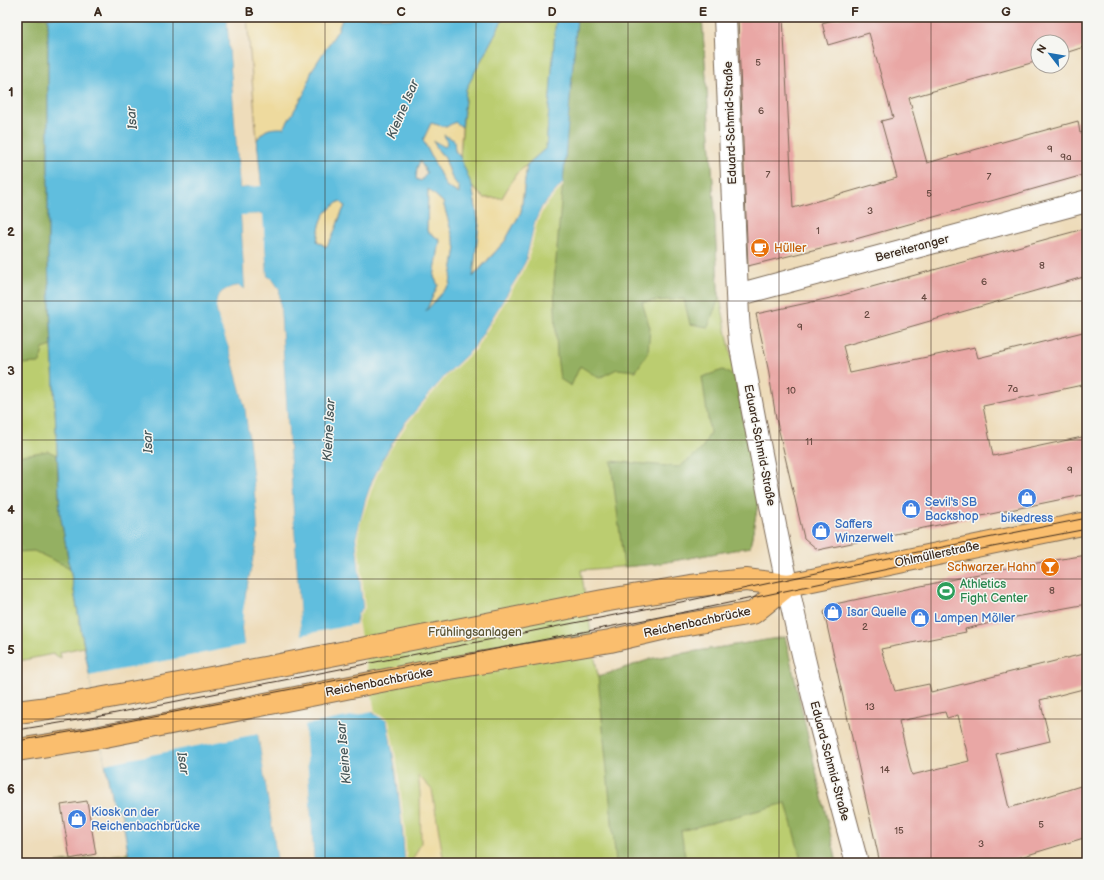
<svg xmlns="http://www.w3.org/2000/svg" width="1104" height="880" font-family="'Balsamiq Sans',sans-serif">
<rect width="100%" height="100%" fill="#f6f6f2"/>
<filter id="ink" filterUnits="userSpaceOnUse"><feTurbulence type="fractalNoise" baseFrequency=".025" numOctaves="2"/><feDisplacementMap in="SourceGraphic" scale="8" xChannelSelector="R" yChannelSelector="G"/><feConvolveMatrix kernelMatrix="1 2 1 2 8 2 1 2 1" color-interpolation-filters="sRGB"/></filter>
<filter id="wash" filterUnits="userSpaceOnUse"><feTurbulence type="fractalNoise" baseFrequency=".012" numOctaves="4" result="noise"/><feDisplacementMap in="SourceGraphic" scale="16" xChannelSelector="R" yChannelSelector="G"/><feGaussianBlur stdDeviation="0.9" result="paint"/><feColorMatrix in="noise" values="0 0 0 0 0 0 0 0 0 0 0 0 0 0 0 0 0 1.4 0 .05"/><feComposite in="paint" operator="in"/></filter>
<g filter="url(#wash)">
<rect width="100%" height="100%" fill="#eedcba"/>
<path fill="#bbcd70" stroke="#7b7c47" d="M17 17H48V261L60 513 84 647 60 652 61 658 53 654 19 661 17 638Z
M504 17H556L546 148 516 174 502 198H484L472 187 460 157 466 89Z
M577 17H702L713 183 718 288 759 498 750 547 656 564 581 570 598 677 654 658 785 637 837 863H405L403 832 373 713 356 621V538L366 499 383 459 542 207 563 183Z"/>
<path fill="#94b062" stroke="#686d40" d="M17 17H48V261L52 346 43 349 40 363 18 364 17 363Z
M577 17H702L713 183 718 288 719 298 708 327 690 324 684 299 642 302 650 328 648 352 636 371 617 369 599 378 580 366 571 386 560 379 557 356 554 283Z
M723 370 735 377 759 498 750 547 656 564 624 567 611 461 679 467 701 450 710 433 702 377Z
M48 451 57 455 60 513 70 568 34 551 17 552 19 573 17 574V456Z
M785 637 837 863H802L786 803 681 831 686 863H616L598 677 654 658Z
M129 853 130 863H56Z"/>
<path fill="#eeda9e" stroke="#94825e" d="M247 17H343L338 30 313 70 305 92 284 129C269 128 265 128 257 140Z
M455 122 462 127 460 157 444 135 448 143 445 147 434 142 437 149 445 158 452 178 459 187V194L446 186 423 140 431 123 446 127Z
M527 165 521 212 505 241 472 277 479 225 472 187 484 198H502L516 174Z
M428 189 443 202 456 248 450 284 425 313 438 285 434 277 440 240 427 231Z
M340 201 345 206 339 218 336 230 327 247 317 241C321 219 321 214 340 201Z
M418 775 432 790 444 863H411L421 843 420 792Z"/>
<path fill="#60bede" stroke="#4e747e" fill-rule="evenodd" d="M48 17H227L240 188 261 185 257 140C265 128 270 128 284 128L305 92 312 70 338 30 343 17H504L466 89 462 127 455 122 446 127 431 123 423 140 446 186 459 194V187L452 178 445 158 437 149 434 141 445 147 447 143 444 135 454 140 455 151 460 157 472 186 479 225 473 277 505 241 521 212 527 165 546 148 556 17H577L563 183 542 207 535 222 526 261 517 278 474 348 446 375 406 422 383 458 372 482 366 499 356 538 363 608 358 614 356 621 373 713 387 720C396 768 402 815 405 863H314L305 739 298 588 279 289 272 279 267 276 262 214 241 216 245 291 239 286 232 287 222 292 217 298V312L231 354 245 407 250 445 257 514 258 536 246 594 242 629 278 863H130L122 815 112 801 60 513 48 261ZM420 161 427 173 421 181 416 179 417 168ZM428 189 443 202 456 248 450 284 426 311 438 285 434 277 440 240 427 231ZM340 201 345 206C338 220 335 234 326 247L317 241C321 219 321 214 340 201Z"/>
<path fill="#eedcba" d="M227 17H229L242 186 259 184 255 140 256 137 261 186 240 188Z
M563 183V186L544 208 537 223 528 262 519 279 476 349 447 376 408 423 384 459 374 483 361 522 358 538 365 608 360 615 358 621 375 712 389 720 398 769 405 831 407 863H405L403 832 396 769 387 720 379 717 373 712 305 725 314 863H312L303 739 296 589 277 290 270 280 265 276 261 216 243 217 247 292 244 293 238 288 232 289 223 294 219 299 218 306 221 320 233 353 247 406 252 445 260 536 248 594 244 629 280 863H278L258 734 105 764 89 676 244 645 242 629 243 611 246 594 258 536 257 514 250 445 245 407 231 354 219 321 216 306 217 298 222 292 227 289 232 287 239 286 245 290 241 215 263 214 267 276 272 279 279 289 301 635 356 624 358 614 363 608 356 538 366 499 372 482 383 459 406 422 446 375 474 348 517 278 526 261 535 222 542 207Z"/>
<g id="blocks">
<path fill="#e9a7a5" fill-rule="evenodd" d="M738 17H783L793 208 897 178 881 121 893 118 869 33 828 45 822 23 844 17H1087V46L1062 54V42H1038V61L909 98 927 163 1078 121 1080 133 1087 131V174L845 242 748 266Z
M1087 228V276L843 346 850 373 975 347 978 358 1087 331V384L983 406 993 456 1087 436V494L818 550 804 538 776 418 768 368 756 314 835 297Z
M1087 555V604L1016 617 965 629 966 632 881 649 895 691 929 684 931 692 1087 653V688L1040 700 1050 741 996 754 1009 808 1087 784V837L1001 863H880L824 612 830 605 1012 567ZM945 712 947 718 958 715 969 761 912 775 899 721Z
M87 801 96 854 70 859 61 805Z"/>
</g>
</g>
<g filter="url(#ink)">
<use href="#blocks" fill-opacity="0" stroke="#7a6855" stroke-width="1"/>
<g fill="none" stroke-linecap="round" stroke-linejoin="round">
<defs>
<path id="minor" d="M725 17 738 317 740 342C762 461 784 579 813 696 827 752 842 807 857 863
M737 295 1087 201"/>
<path id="major" d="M17 712 48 708 93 700 275 666 603 601 691 586 746 580 788 585 1087 523
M17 750 100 737 426 672 610 641 670 627 753 613 788 585"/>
</defs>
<use href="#minor" stroke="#7a6855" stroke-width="24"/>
<use href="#major" stroke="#7a6855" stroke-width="24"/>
<use href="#minor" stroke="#fff" stroke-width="22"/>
<use href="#major" stroke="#fabe6e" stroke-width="22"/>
<path stroke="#3b2a1e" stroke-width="1" d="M17 730 96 717 691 600 868 562 1087 518
M17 741 98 727 705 608 982 549 1087 529"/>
</g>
</g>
<path fill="none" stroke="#3b2a1e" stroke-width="1" stroke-opacity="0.55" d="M173 17V863M325 17V863M476 17V863M628 17V863M779 17V863M931 17V863M17 161H1087M17 301H1087M17 440H1087M17 579H1087M17 719H1087"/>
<defs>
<symbol id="cafe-disc" viewBox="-11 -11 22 22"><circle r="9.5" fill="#e8710a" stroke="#f6f6f2"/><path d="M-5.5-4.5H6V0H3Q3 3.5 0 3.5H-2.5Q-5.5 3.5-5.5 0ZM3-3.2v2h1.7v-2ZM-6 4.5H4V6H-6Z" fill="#fff"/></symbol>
<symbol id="shop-disc" viewBox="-11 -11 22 22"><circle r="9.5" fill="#3f7fe0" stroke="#f6f6f2"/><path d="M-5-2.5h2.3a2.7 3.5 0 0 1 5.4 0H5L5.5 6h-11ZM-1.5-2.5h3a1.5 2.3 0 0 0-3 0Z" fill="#fff"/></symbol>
<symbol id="bar-disc" viewBox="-11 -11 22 22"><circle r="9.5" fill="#e8710a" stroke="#f6f6f2"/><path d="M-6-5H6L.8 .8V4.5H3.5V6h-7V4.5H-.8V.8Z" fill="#fff"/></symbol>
<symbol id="stadium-disc" viewBox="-11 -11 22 22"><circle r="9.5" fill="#2e9e5b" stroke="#f6f6f2"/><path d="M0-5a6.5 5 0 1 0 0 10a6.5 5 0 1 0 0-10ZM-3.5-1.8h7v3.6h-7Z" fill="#fff"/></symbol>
</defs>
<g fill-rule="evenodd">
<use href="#cafe-disc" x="749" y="237" width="22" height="22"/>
<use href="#shop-disc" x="1016" y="487" width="22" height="22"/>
<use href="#shop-disc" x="900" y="498" width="22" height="22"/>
<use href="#shop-disc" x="810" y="520" width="22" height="22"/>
<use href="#bar-disc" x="1039" y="556" width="22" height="22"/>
<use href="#stadium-disc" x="935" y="580" width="22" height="22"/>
<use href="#shop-disc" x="822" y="601" width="22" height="22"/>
<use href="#shop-disc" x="909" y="607" width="22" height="22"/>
<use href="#shop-disc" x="66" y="808" width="22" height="22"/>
</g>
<g text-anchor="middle" stroke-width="3" stroke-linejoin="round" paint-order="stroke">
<g font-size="10" fill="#664940">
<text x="758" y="66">5</text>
<text x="761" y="114">6</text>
<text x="1050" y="152">9</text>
<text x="1066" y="160">9a</text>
<text x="768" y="178">7</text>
<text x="989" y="180">7</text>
<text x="929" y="197">5</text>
<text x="870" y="214">3</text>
<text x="818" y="234">1</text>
<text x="1042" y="269">8</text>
<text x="984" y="285">6</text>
<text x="924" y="301">4</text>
<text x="867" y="318">2</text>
<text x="800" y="330">9</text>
<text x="1013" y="392">7a</text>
<text x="791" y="394">10</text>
<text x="809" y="445">11</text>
<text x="1070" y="473">9</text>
<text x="1052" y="594">8</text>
<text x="865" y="630">2</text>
<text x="870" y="710">13</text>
<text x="885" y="773">14</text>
<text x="1041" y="828">5</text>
<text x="899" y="834">15</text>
<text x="981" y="847">3</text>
</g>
<g font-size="12" fill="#3b2a1e" stroke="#f6f6f2">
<text transform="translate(730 123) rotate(-92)" y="4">Eduard-Schmid-Straße</text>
<text transform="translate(912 248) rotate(-15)" y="4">Bereiteranger</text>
<text transform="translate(760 445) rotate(79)" y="4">Eduard-Schmid-Straße</text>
<text transform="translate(937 554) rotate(-12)" y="4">Ohlmüllerstraße</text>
<text transform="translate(697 622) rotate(-12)" y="4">Reichenbachbrücke</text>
<text transform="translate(379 682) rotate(-11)" y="4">Reichenbachbrücke</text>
<text transform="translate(830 761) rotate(75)" y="4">Eduard-Schmid-Straße</text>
</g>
<g font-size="12" fill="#c56008" stroke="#f6f6f2" text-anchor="start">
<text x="774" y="252">Hüller</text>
<text x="1036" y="571" text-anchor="end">Schwarzer Hahn</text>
</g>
<g font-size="12" fill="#366cbe" stroke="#f6f6f2" text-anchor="start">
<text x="925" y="506">Sevil's SB<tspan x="925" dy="14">Backshop</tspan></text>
<text x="1027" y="522" text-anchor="middle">bikedress</text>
<text x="835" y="528">Saffers<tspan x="835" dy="14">Winzerwelt</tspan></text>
<text x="847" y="616">Isar Quelle</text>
<text x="934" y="622">Lampen Möller</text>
<text x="91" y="816">Kiosk an der<tspan x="91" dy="14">Reichenbachbrücke</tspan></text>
</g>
<g font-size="12" fill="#27864d" stroke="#f6f6f2" text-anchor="start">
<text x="960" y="588">Athletics<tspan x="960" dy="14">Fight Center</tspan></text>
</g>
<g font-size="12" fill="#5b5332" stroke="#f6f6f2">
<text x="475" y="636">Frühlingsanlagen</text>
</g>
<g font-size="13" font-style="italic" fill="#465658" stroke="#f6f6f2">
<text transform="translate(402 109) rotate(-67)" y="5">Kleine Isar</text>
<text transform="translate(131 118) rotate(-95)" y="5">Isar</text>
<text transform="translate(328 430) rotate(-87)" y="5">Kleine Isar</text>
<text transform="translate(147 442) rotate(-92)" y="5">Isar</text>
<text transform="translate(343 753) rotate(-95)" y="5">Kleine Isar</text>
<text transform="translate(184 763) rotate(81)" y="5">Isar</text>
</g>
</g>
<rect width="1104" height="880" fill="none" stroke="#f6f6f2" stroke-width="44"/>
<g transform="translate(1050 54) rotate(301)"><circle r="19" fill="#f6f6f2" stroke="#aba49d"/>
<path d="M0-3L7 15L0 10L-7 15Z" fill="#1f6fb2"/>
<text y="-6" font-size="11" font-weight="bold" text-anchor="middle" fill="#3b2a1e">N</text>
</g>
<rect x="22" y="22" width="1060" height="836" fill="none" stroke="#3b2a1e" stroke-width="1.5"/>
<g font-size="13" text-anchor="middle" font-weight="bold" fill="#3b2a1e">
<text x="98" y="16">A</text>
<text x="249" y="16">B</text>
<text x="401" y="16">C</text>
<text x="552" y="16">D</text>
<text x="703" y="16">E</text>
<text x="855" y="16">F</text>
<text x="1006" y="16">G</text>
<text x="11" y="96">1</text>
<text x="11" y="236">2</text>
<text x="11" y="375">3</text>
<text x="11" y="514">4</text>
<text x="11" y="654">5</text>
<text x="11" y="793">6</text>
</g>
</svg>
